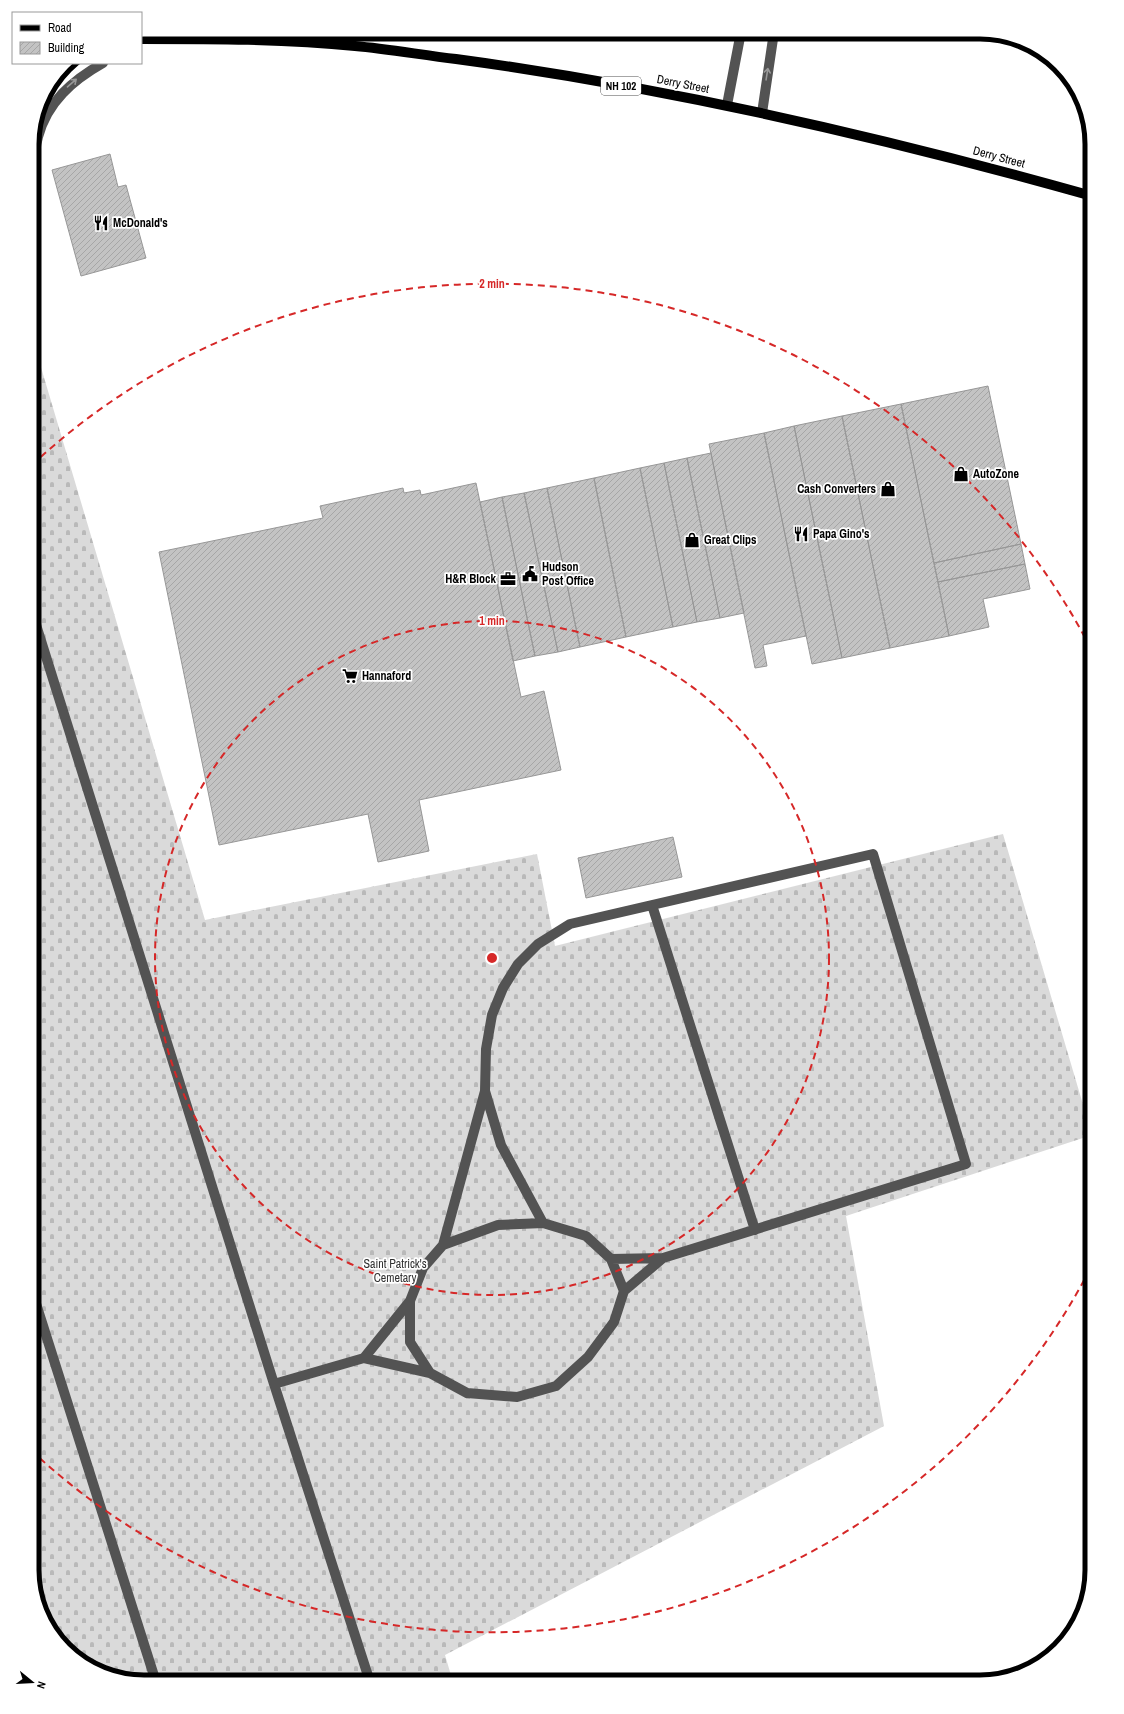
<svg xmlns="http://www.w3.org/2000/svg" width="1124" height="1714" font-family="'Archivo Narrow',sans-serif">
<defs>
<pattern id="cemetery-stones" width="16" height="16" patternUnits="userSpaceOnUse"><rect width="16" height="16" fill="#dadada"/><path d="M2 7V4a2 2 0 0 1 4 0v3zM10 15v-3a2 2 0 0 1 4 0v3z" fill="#b9b9b9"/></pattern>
<pattern id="building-hatch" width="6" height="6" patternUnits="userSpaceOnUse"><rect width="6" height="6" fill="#c3c3c3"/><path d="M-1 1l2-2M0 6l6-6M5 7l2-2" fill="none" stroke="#a6a6a6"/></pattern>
</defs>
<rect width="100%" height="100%" fill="#fff"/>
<path fill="url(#cemetery-stones)" d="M32 337 205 920 537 854 555 946 1003 834 1092 1135 846 1216 884 1426 445 1655 453 1682H137L88 1667 47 1626 32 1570Z"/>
<path fill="url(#building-hatch)" stroke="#979797" d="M110 154 118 187 126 185 146 258 81 276 52 170Z
M988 386 1021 544 934 563 901 404Z
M901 404 949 636 890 648 842 416Z
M842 416 890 648 842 658 794 426Z
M794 426 842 658 812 664 764 433Z
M764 433 806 636 763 645 767 666 755 668 709 444Z
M711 453 744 613 720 618 687 458Z
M687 458 720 618 697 622 664 463Z
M664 463 697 622 673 627 640 468Z
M640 468 673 627 626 637 594 478Z
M594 478 626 637 580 647 547 488Z
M476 483 521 697 544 691 561 770 419 800 429 851 378 862 368 814 219 845 159 552 323 518 320 506 403 488 404 493 420 490 421 495Z
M547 488 580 647 558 652 524 493Z
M524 493 558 652 535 656 502 497Z
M502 497 535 656 513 661 480 502Z
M1021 544 1025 564 938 582 934 563Z
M1025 564 1030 589 983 599 989 627 949 636 938 582Z
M673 837 682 877 586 898 578 858Z"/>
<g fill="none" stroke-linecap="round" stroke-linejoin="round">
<path stroke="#535353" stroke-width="10" d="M727 105 741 32
M762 113 774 32
M32 195C34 176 33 155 38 137 47 102 73 80 103 63
M32 612 274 1384 370 1682
M652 905 755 1230
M543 1223 501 1145 485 1091 486 1049 492 1015 503 988 518 964 538 944 570 924 873 854 966 1164 663 1258 624 1291
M543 1223 586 1236 611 1259 624 1291 614 1322 588 1357 556 1386 517 1397 467 1393 430 1373 410 1342V1301L423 1268 443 1245 498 1225Z
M443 1245 485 1091
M611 1259 663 1258
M32 1291 156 1682
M364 1358 410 1301
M274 1384 364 1358 430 1373"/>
<path stroke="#000" stroke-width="10" d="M141 39C212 39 284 39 355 46 388 49 422 55 456 59 671 88 883 137 1092 196"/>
</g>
<defs><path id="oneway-shaft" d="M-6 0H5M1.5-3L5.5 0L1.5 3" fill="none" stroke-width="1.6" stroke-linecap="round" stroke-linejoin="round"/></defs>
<g stroke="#989898">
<use href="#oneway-shaft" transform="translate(767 74) rotate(-81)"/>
<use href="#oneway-shaft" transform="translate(72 83) rotate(-41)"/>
</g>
<g fill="none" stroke="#d62828" stroke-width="2" stroke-dasharray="7 5">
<circle cx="492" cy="958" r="337"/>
<path d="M1090 1269A674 674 0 0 1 32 1451M32 465A674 674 0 0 1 1090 647"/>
</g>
<defs>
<symbol id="restaurant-bare" viewBox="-9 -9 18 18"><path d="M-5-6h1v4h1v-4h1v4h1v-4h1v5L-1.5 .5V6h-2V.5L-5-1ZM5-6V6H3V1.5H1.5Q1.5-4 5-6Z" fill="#000" stroke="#fff" stroke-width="2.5" paint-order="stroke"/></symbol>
<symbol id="shop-bare" viewBox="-9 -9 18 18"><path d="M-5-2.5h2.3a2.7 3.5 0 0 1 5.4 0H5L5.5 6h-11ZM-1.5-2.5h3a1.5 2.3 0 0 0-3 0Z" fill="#000" stroke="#fff" stroke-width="2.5" paint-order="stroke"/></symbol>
<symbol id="civic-bare" viewBox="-9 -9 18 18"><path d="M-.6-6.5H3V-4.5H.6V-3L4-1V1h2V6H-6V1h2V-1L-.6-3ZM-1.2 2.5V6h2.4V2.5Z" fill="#000" stroke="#fff" stroke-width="2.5" paint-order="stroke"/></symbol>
<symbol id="office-bare" viewBox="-9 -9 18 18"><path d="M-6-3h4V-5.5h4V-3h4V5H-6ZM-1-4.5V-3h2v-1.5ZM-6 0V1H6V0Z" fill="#000" stroke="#fff" stroke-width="2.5" paint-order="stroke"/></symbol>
<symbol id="supermarket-bare" viewBox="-9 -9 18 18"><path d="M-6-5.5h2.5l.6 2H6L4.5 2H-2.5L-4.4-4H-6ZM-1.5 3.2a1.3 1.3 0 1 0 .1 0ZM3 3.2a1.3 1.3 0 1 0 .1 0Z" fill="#000" stroke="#fff" stroke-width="2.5" paint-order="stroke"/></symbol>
</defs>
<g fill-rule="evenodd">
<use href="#restaurant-bare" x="90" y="212" width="22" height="22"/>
<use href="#shop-bare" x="950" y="463" width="22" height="22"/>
<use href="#shop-bare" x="877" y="478" width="22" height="22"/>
<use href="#restaurant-bare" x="790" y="523" width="22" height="22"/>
<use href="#shop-bare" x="681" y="529" width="22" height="22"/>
<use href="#civic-bare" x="519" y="563" width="22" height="22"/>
<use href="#office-bare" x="497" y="568" width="22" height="22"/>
<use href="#supermarket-bare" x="339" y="665" width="22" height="22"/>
</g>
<g text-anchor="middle" stroke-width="3.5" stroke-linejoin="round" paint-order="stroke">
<rect fill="#fff" stroke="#4c4c4c" stroke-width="1" x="601" y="77" width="40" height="18" rx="3"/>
<g font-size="11" font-weight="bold" fill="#000">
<text x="621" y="90">NH 102</text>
</g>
<g font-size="12" fill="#000" stroke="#fff">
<text transform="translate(683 84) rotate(11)" y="4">Derry Street</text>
<text transform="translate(999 157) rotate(15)" y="4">Derry Street</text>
</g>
<g font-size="12" font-weight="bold" fill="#000" stroke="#fff" text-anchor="start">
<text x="113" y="227">McDonald's</text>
<text x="973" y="478">AutoZone</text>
<text x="876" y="493" text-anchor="end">Cash Converters</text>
<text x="813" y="538">Papa Gino's</text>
<text x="704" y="544">Great Clips</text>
<text x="542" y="571">Hudson<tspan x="542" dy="14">Post Office</tspan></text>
<text x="496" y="583" text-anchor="end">H&amp;R Block</text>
<text x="362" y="680">Hannaford</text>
</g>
<g font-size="12" fill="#313131" stroke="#fff">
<text x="395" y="1268">Saint Patrick's<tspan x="395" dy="14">Cemetary</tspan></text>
</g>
</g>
<path d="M0 0H1124V1714H0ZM144 39H980A105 105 0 0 1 1085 144V1570A105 105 0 0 1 980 1675H144A105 105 0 0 1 39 1570V144A105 105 0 0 1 144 39Z" fill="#fff" fill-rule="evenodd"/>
<path fill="none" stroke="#000" stroke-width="5" d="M144 39H980A105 105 0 0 1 1085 144V1570A105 105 0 0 1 980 1675H144A105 105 0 0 1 39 1570V144A105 105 0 0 1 144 39Z"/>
<circle cx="492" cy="958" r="6" fill="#d62828" stroke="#fff" stroke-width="2"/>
<g font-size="12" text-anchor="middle" font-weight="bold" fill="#d62828" stroke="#fff" stroke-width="3.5" stroke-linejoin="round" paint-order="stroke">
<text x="492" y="288">2 min</text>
<text x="492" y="625">1 min</text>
</g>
<rect x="12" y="12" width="130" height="52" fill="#ffffff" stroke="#999999"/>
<rect x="20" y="25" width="20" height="6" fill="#000000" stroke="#999999"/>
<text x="48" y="32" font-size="12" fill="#000000">Road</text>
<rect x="20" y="42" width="20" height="12" fill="url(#building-hatch)" stroke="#999999"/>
<text x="48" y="52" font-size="12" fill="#000000">Building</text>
<g transform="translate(32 1682) rotate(108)" stroke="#ffffff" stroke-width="3" paint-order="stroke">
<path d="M0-3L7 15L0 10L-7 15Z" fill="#000000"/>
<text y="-6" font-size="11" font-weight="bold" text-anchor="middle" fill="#000000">N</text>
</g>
</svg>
